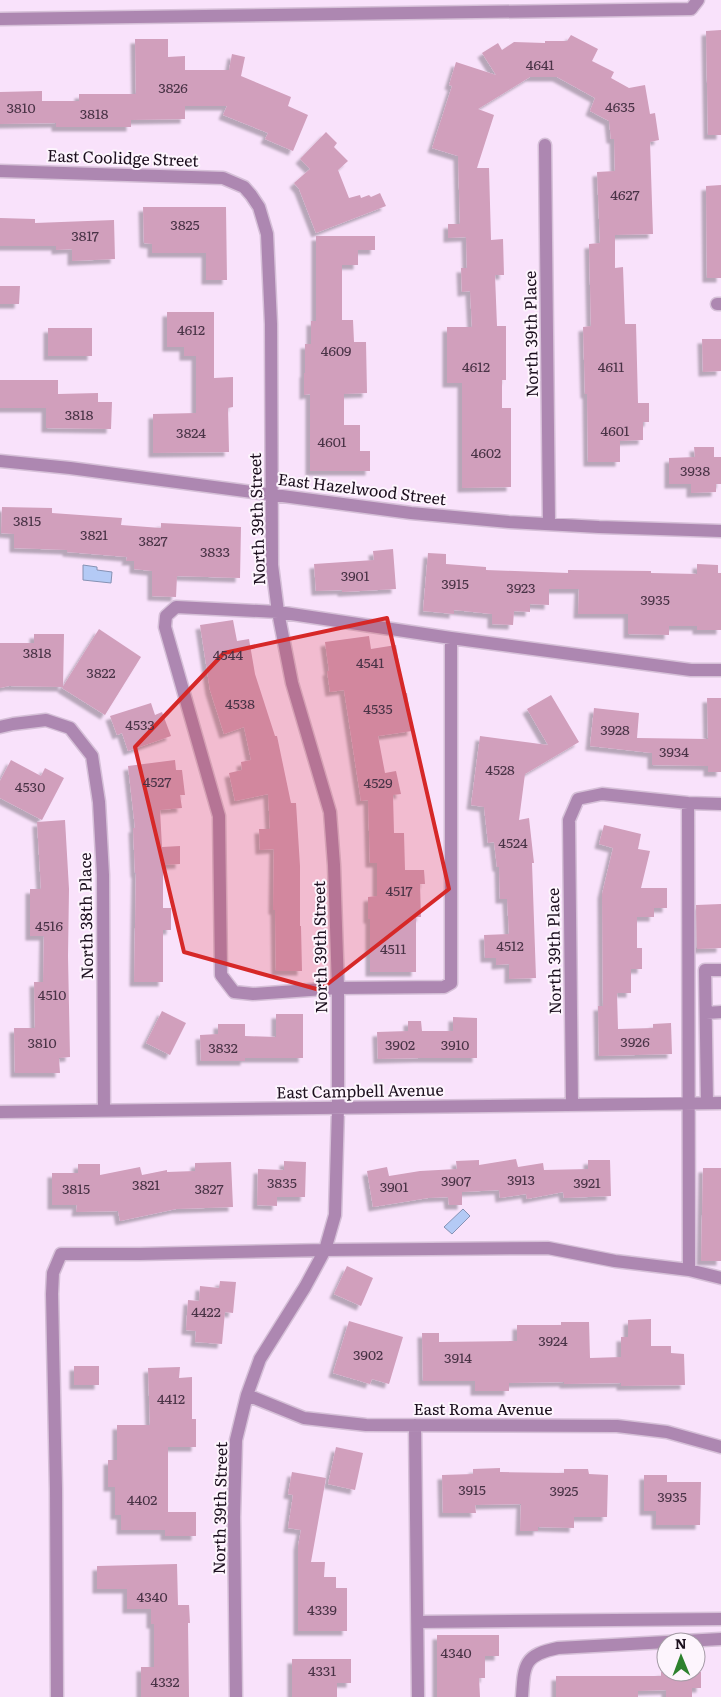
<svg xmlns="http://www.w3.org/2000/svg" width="721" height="1697" font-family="Literata,serif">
<defs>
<filter id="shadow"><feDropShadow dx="-4.5" dy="4.5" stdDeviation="1" flood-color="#0004"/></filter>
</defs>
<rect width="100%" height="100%" fill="#f9e2fb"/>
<path fill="#b4caf5" stroke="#8692b4" d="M83 565 97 567V570L112 572 111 583 83 580Z
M463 1209 470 1216 452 1234 444 1227Z"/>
<path fill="#d19fbc" filter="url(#shadow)" d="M721 30V135H708L706 31Z
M571 35 598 49 592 61 614 72 611 78 629 88 645 85 650 114 655 113 659 140 650 142 653 234 615 235V268L623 267 625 324H636L638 403H649V422H643V440L620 441V462H588L587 394H585L583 327 591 326 589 244 600 243 597 172 615 171 614 139H611L609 121 590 111 595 98 557 77H530L478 109 494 115 477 168H489L491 240 503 239 504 275H495L497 326H506V380H502V408H511V487L462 488V383H447V327H472L470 291 462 292 461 268H467L466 237 448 238V224H460L458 156 432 148 452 86 449 85 456 62 496 75 482 53 498 43 502 50 514 42 545 43V41H567Z
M135 39H168V57L185 56V70H229L232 54 245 57 241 76 291 97 288 106 308 115 293 151 265 139 268 133 223 115 227 106H185V119L131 120V127H56V123L0 124V92L42 91V101H79V94H136Z
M326 132 337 143 334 147 348 161 338 170 349 198 360 195 361 198 369 195 371 197 380 193 386 206 316 233 299 189 294 183 310 169 300 159Z
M721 185V278H707L706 186Z
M143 207H226L227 280H206V253H152V244L144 243Z
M0 218 35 219V223L114 220 115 259 72 261V249L56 250V246H0Z
M316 236H375V250H358V265H342V320H353L354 342H366L367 393 344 394V425H360V451H370V471H310V394L304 395V373H305V344H311V321H316Z
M0 286H20L19 304H0Z
M167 312H214V378L233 377V407L228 408 229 452 153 453V414L196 413V356H184V347H167Z
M48 328H92V356H48Z
M702 339H721V371L703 372Z
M0 380H58V394L98 393V402H112L111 429 46 428V408H0Z
M694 447H714V457H721V484H716V492L691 493V484H669V458L695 457Z
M2 507 52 508V513L122 518 121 525 161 528V523L241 527 240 578 177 576 176 597 152 596V571L134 569V561H126L127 557 67 552V550L14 548V534L1 533Z
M393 549 396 589 342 592V590L316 591 314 564 374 560 373 551Z
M428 553 446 554V564L486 567V570L568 573V570L651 571V573L697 574V564L718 565V573H721V630H697V626H669V635L628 634V614H578L579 589H549V605L530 604V612L514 611 513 625 492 624V614L454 610V614L423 611Z
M233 620 237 641 249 639 255 674 275 736H277L291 803H296L300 866V926H301L302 971H276L275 910H273L274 849 260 850 259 829H270L268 794 235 801 229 773 242 770 241 762 251 760 244 727 224 734 210 690 200 625Z
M99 629 141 657 105 715 62 688Z
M34 634H64L63 687 9 686 0 688V643H34Z
M369 636 371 649 396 645 404 693H407L412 731 378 736 385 773 396 771 401 794 393 795 394 833H404L405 870H424L425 884H420L421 917H416V972H370V919H368V897L377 896V863H370L368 800 361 801 344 690 330 692 327 671H329L325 642Z
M551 695 579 742 525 774 519 820 529 818 534 863H532L536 978 509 979V964L496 965V958H485L484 935 509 934 507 899H500L499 867H497L494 842 488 843 484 807 471 805 480 736 548 745 527 709Z
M707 698H721V772H708V766L652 765V753L590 746 594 708 639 713 637 738 708 739Z
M151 703 155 715 162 712 171 736 128 751 122 733 117 735 110 716Z
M11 760 41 776 45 768 64 778 42 820 0 798V781Z
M175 760 176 770H182L185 795H180L182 808 160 810 162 847 180 846V864L163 865V908H171V930H163V982H134L136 873H135L133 828H135L128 766Z
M65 820 69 889 68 956 70 1057 59 1058 60 1073H15L14 1028H35L34 982H43L44 936H30V889H41L37 822Z
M604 825 641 834 638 849 650 851 641 888H667V908H654V917H637V948H642V969H631V993H617L618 1029 653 1028V1024L671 1023 672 1054 599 1056 598 1006H603L602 894 613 848 599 844Z
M721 904V948L697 949 696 905Z
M162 1011 186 1023 170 1055 146 1043Z
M276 1014H303V1058H245V1061H201L200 1035 218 1034V1024H245V1036L276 1037Z
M453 1017 477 1018V1058H419L378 1059 377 1032 408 1031V1021H421L422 1031H453Z
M516 1159 518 1167 543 1163 544 1170 588 1169V1160H610L611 1196 564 1198 563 1192 527 1199 526 1194 500 1198 499 1190 462 1192V1205H449L448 1197 428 1198 373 1207 367 1171 387 1167 389 1176 420 1171 457 1169 456 1161 479 1160V1165Z
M284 1161 306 1162 305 1197H277V1206L257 1205 258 1169 284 1170Z
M231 1162 233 1207 176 1209 120 1221 118 1211 76 1212 77 1205H52V1173H78V1164H100V1175L140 1167 142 1175 167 1170V1172L195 1171V1163Z
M703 1168H721V1261H701Z
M347 1266 373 1278 361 1306 334 1294Z
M220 1281 236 1282 233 1313 225 1312 222 1344 195 1342 196 1331 186 1330 188 1300 199 1301 200 1286 219 1288Z
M651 1319V1346H671V1353L684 1354 685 1385 621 1386V1383L564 1384V1382L509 1383V1391H475V1381H423L422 1333H439V1342L517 1341V1325H561V1322H589L590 1358 621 1357V1337H628V1320Z
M349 1321 403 1337 389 1384 372 1379 370 1384 333 1373Z
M74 1366H99V1385H74Z
M180 1367 179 1378 192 1377V1419H196V1447H168V1512H196V1536H165V1530H121V1515H115V1487H108V1460H117V1425H150L148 1368Z
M336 1447 363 1453 355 1490 328 1484Z
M500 1468V1472L564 1473V1469H588L589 1474 608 1475 607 1517H574V1528L538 1527V1531H520L521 1504 475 1505 476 1513H443L442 1475 473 1474V1469Z
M292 1472 326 1478 311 1562H325L324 1577H336V1588H347V1631H298V1546L301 1530 288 1528 293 1495 288 1494Z
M644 1475H667V1482H701L700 1525H656V1511H644Z
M177 1564 178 1605H189L190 1623H188L189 1697H141V1667H154V1624H151V1609H127V1589H97V1566Z
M437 1635H499V1656H485V1678H479L480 1697H437Z
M292 1659H351V1683H337V1697H292Z
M661 1672H701V1688H692V1697H666V1690L638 1691V1697H556V1676H661Z"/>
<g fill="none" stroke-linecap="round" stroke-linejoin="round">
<defs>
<path id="minor" d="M0 19 691 9 698 0
M545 145 549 523
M0 171 223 178 244 187 251 195 259 207 267 234 271 324 272 565 278 612 292 683 330 812 334 865 338 988V1108L335 1215 325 1250 305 1287 260 1359 247 1395 236 1440 234 1517 236 1697
M717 304H721
M0 461 70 468 411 513 509 522 599 527 721 531
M451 638V983L444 987 338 988 253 994 234 992 221 975 219 816 165 627 166 616 176 607 278 612 451 638 691 670H721
M0 727 13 724 46 720 70 728 92 756 99 802 103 875 104 1111
M688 803 689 1270
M706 1013 721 1012
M707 1103 705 970H721
M572 1105 569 820 578 799 602 794 688 803 721 804
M0 1112 721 1103
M247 1395 304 1418 366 1425 617 1426 667 1432 721 1447
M415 1425 418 1697
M418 1622 721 1619
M57 1697 56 1489 52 1294 53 1273 61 1254H140L325 1250 548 1248 615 1261 689 1270 721 1278
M522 1697C524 1664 524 1655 558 1648L721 1639"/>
</defs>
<use href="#minor" stroke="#d6c0d8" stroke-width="15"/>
<use href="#minor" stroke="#ad87b1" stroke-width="12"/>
</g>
<path fill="#d62828" fill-opacity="0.2" stroke="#d62828" stroke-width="4" stroke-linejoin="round" d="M387 618 449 889 320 990 184 952 135 747 224 653Z"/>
<g text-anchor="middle" stroke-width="4" stroke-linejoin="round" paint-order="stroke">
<g font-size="14" fill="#493346">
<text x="540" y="70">4641</text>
<text x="173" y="93">3826</text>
<text x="620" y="112">4635</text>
<text x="21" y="113">3810</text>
<text x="94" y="119">3818</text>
<text x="625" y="200">4627</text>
<text x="185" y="230">3825</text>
<text x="85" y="241">3817</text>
<text x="191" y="335">4612</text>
<text x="336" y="356">4609</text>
<text x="476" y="372">4612</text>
<text x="611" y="372">4611</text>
<text x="79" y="420">3818</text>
<text x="615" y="436">4601</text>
<text x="191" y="438">3824</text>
<text x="332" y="447">4601</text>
<text x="486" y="458">4602</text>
<text x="695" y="476">3938</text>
<text x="27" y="526">3815</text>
<text x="94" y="540">3821</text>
<text x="153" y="546">3827</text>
<text x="215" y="557">3833</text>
<text x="355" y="581">3901</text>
<text x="455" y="589">3915</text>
<text x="521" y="593">3923</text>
<text x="655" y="605">3935</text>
<text x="37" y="658">3818</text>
<text x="228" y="660">4544</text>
<text x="370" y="668">4541</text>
<text x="101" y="678">3822</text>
<text x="240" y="709">4538</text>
<text x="378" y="714">4535</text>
<text x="140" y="730">4533</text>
<text x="615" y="735">3928</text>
<text x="674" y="757">3934</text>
<text x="500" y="775">4528</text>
<text x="157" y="787">4527</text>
<text x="378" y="788">4529</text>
<text x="30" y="792">4530</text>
<text x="513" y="848">4524</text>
<text x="399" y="896">4517</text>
<text x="49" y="931">4516</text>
<text x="510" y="951">4512</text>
<text x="393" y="954">4511</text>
<text x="52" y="1000">4510</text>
<text x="635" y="1047">3926</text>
<text x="42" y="1048">3810</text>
<text x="400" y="1050">3902</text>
<text x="455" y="1050">3910</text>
<text x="223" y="1053">3832</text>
<text x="521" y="1185">3913</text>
<text x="456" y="1186">3907</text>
<text x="282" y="1188">3835</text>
<text x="587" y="1188">3921</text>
<text x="146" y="1190">3821</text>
<text x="394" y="1192">3901</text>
<text x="76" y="1194">3815</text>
<text x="209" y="1194">3827</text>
<text x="206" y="1317">4422</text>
<text x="553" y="1346">3924</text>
<text x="368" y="1360">3902</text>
<text x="458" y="1363">3914</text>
<text x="171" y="1404">4412</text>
<text x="472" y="1495">3915</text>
<text x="564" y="1496">3925</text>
<text x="672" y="1502">3935</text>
<text x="142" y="1505">4402</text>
<text x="152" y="1602">4340</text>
<text x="322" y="1615">4339</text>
<text x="456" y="1658">4340</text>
<text x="322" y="1676">4331</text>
<text x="165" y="1687">4332</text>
</g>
<g font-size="16" fill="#1c0f1e" stroke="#fdf5fd">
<text transform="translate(123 158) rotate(2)" y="6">East Coolidge Street</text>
<text transform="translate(531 334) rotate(-91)" y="6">North 39th Place</text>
<text transform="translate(362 489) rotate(7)" y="6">East Hazelwood Street</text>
<text transform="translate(257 519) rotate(-92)" y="6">North 39th Street</text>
<text transform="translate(86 916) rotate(-91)" y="6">North 38th Place</text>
<text transform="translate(320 947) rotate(-91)" y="6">North 39th Street</text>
<text transform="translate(554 951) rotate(-91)" y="6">North 39th Place</text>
<text transform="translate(360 1091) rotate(-1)" y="6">East Campbell Avenue</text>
<text x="483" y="1415">East Roma Avenue</text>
<text transform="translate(220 1508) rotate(-89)" y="6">North 39th Street</text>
</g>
</g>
<g transform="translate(681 1657) rotate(359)"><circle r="24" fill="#fdf5fd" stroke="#a399a4"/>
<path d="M0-4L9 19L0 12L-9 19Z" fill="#2d812e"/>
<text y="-8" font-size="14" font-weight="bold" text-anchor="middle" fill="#1c0f1e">N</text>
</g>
</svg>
